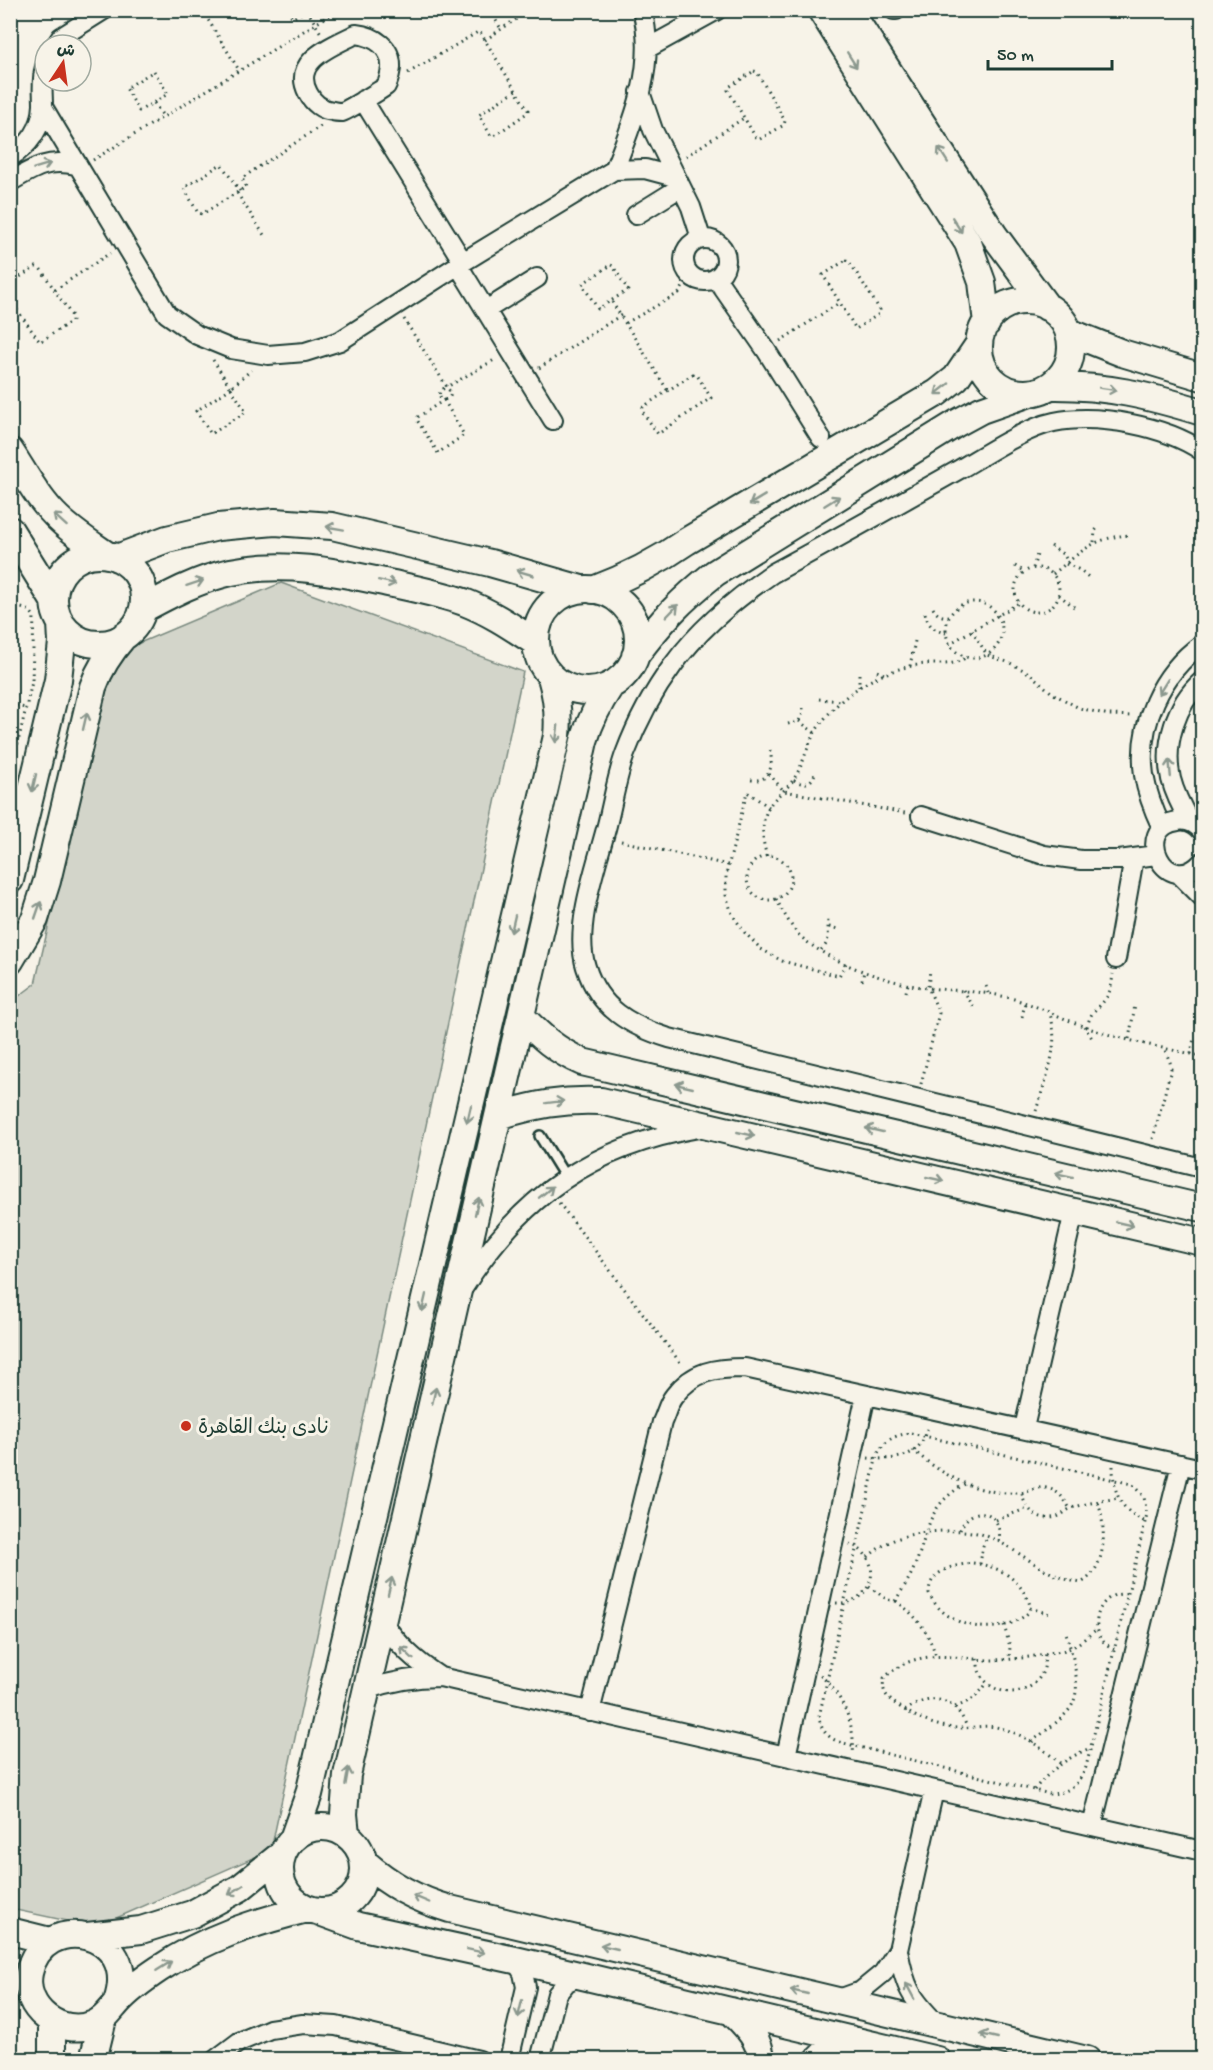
<svg xmlns="http://www.w3.org/2000/svg" width="1213" height="2070" font-family="'Gochi Hand','Playpen Sans Arabic',sans-serif">
<rect width="100%" height="100%" fill="#f7f3e8"/>
<filter id="ink" filterUnits="userSpaceOnUse"><feTurbulence type="fractalNoise" baseFrequency=".0167" numOctaves="2"/><feDisplacementMap in="SourceGraphic" scale="12" xChannelSelector="R" yChannelSelector="G"/><feConvolveMatrix kernelMatrix="1 2 1 2 8 2 1 2 1" color-interpolation-filters="sRGB"/></filter>
<g filter="url(#ink)">
<path fill="#d3d5ca" stroke="#79897f" stroke-width="1.5" d="M281 583 523 672 271 1850 96 1927 11 1909V1002L35 984 111 655Z"/>
<g fill="none" stroke-linecap="round" stroke-linejoin="round">
<defs>
<path id="lane" d="M540 1136 566 1178"/>
<path id="street" d="M894 10H896
M356 34C374 36 392 47 391 68 390 74 389 81 386 86 383 89 346 111 342 112 339 112 336 112 333 111 322 110 313 103 308 93 291 60 333 46 356 34Z
M56 45 61 37 104 10
M648 48 717 10
M640 92 653 130 691 207 701 238
M363 100 463 262
M43 107 167 314 197 335 231 349 268 355 305 352 340 341 463 262 614 170 645 169 675 177
M10 157C29 146 42 128 43 105 43 92 41 80 45 67
M614 170C634 120 657 64 642 10
M10 182C35 167 48 159 76 165
M636 215 681 187
M684 260a21 21 0 1 1 42 0a21 21 0 1 1-42 0Z
M458 265 553 420
M716 278 766 350 821 438
M486 310 537 278
M1202 451C1165 426 1098 413 1054 422 1025 428 986 454 960 469 898 504 836 539 773 573 735 599 700 628 673 665 653 692 637 722 625 754 617 776 613 801 607 825 597 865 573 927 586 967 599 1009 631 1026 669 1038L1202 1168
M921 816 1044 855 1081 860H1119L1156 855
M1190 822C1182 808 1175 795 1171 779 1163 744 1176 704 1202 681
M1162 828C1154 811 1147 794 1144 775 1137 725 1161 673 1202 644
M1202 831C1196 824 1188 819 1178 821 1131 827 1166 901 1202 862
M1178 873 1202 897
M1116 959 1134 858
M464 1287C521 1196 593 1146 699 1128
M1024 1428 1074 1212
M382 1621C399 1646 414 1660 440 1677
M366 1690C391 1681 413 1677 440 1677L1202 1851
M590 1712 662 1422C666 1414 668 1403 674 1396 693 1371 715 1368 745 1368L1202 1469
M786 1756 866 1395
M1092 1826 1181 1464
M898 1950C905 1987 910 1997 937 2024
M836 2000 861 1991 883 1973 898 1950 934 1790
M215 2060 239 2042 270 2029 303 2024 336 2026 479 2060
M509 2060 526 1987 523 1973 515 1960
M540 2060 557 1994 567 1982 582 1975"/>
<path id="secondary" d="M821 10 968 243 982 282 987 323
M849 10 994 235 1047 307
M979 347a46 46 0 1 1 92 0a46 46 0 1 1-92 0Z
M1069 332 1122 353 1202 377
M1050 386C1105 385 1150 396 1202 412
M10 451C24 472 36 496 54 514 69 530 88 542 107 555
M10 530 54 601
M54 599a45 45 0 1 1 90 0a45 45 0 1 1-90 0Z
M117 558 167 539 218 527 275 522 332 526 490 563 581 589
M536 640a51 51 0 1 1 102 0a51 51 0 1 1-102 0Z
M593 590C628 577 657 562 687 541L937 393 956 378 979 344
M143 609C171 594 199 579 231 572 283 561 333 571 384 582 411 588 438 593 464 602 490 612 512 627 535 642
M635 656C661 621 681 600 715 573L957 423 981 410 1030 393
M10 880 58 680 62 642 61 623
M10 961 35 919 47 881 93 687C100 667 110 652 124 636
M521 1016C541 1037 556 1050 582 1062L1202 1208
M498 1116C534 1105 563 1099 601 1101L1202 1242
M280 1869a42 42 0 1 1 84 0a42 42 0 1 1-84 0Z
M346 1834 344 1814 347 1775 584 741C590 720 599 703 611 685
M294 1836 309 1794 557 736C559 715 557 697 551 677
M364 1862C390 1885 416 1899 450 1909L1087 2060
M317 1911 358 1926 515 1960 937 2060
M10 1931 50 1941
M87 1936 141 1930 192 1914 240 1888 282 1854
M117 2002C142 1930 42 1909 29 1973 22 2008 60 2038 94 2024 104 2020 110 2011 117 2003 127 1992 147 1977 159 1969 205 1938 255 1922 307 1909
M731 2011C744 2024 761 2039 761 2060
M52 2022V2060
M93 2060 103 2019
M818 2060 827 2051 850 2039"/>
</defs>
<use href="#lane" stroke="#1f3d34" stroke-width="14"/>
<use href="#street" stroke="#1f3d34" stroke-width="22"/>
<use href="#secondary" stroke="#1f3d34" stroke-width="30"/>
<path stroke="#1f3d34" stroke-width="3" stroke-dasharray="1.5 4.5" stroke-linecap="butt" d="M202 10 239 70
M287 10 293 18 306 10
M307 10 322 35
M490 10 501 29
M485 40 530 10
M154 71 168 94 139 111 126 88Z
M754 71 757 72 785 121 784 125 760 139 756 138 728 90 729 87Z
M408 73 478 32H480L527 109 528 110 527 113 494 136H491L479 115 516 90
M154 103 163 116
M686 156 744 118
M93 160 338 10
M240 191 221 164 184 188 198 213 202 214 246 187 242 178 321 126
M237 193 264 235
M846 260 849 261 880 310 879 314 856 329 823 275Z
M611 265 613 266 628 290 598 309 582 284Z
M10 283 36 267 40 268 72 316V321L40 342 10 300
M55 290 110 253
M612 302 668 391
M404 319 447 387 496 359
M626 323 679 293 683 287 686 271
M780 341 839 303
M213 360 231 388 251 370
M539 368 621 315
M693 374 697 375 711 398 658 434 642 411 643 407Z
M231 388 246 412 211 434 196 411Z
M439.5 394a5.5 5.5 0 1 1 11 0a5.5 5.5 0 1 1-11 0Z
M444 400 464 435 438 453 417 420 418 417Z
M1094 542 1095 531 1099 526
M1051 546 1064 555 1068 562
M1066 564 1080 570 1091 579
M1015 566 1025 572
M1015 590a22 22 0 1 1 44 0a22 22 0 1 1-44 0Z
M1033 568 1038 551
M1053 574C1081 552 1093 537 1131 535
M1059 595 1074 607
M946 630a28 28 0 1 1 56 0a28 28 0 1 1-56 0Z
M10 605 29 610 34 616 32 682 10 777
M933 608C937 615 941 617 949 616
M925 613C928 625 934 631 946 633
M972 630 987 655 1010 663 1029 673 1052 693 1079 708 1109 715 1132 716
M949 644 1019 603
M910 666 915 641
M877 671 884 674
M859 674V687
M819 699 841 701
M10 705 26 708
M799 721 815 733
M788 724 799 721 803 713V708
M769 774 784 791 905 813
M751 780C772 782 773 765 770 748
M794 780C803 786 812 784 815 773
M769 807 747 792 726 875V895L732 914 745 933 761 949 782 961 839 976 846 963
M621 841 728 865
M767 856C761 839 760 815 774 800 780 793 788 788 793 780 803 766 806 749 814 734 836 697 875 671 918 665 933 662 954 668 966 657
M747 878a22 22 0 1 1 44 0a22 22 0 1 1-44 0Z
M776 899C783 911 789 924 798 934 826 962 889 983 928 988 957 991 986 991 1014 999 1038 1006 1059 1017 1083 1026 1121 1040 1162 1048 1202 1056
M829 927 838 929
M821 950C832 941 827 930 828 918
M862 981 864 971
M986 986 988 993
M963 990 976 1010
M906 992 908 984
M1022 1017 1025 1003
M1084 1026 1092 1038
M1087 1027C1092 1007 1097 1012 1106 998 1111 991 1112 982 1113 974
M1129 1039 1135 1005
M1191 1054 1194 1038
M921 1084 939 1013 928 987 930 970
M1036 1111C1045 1080 1062 1043 1049 1012
M1153 1139 1171 1069 1170 1062 1164 1048
M559 1203 682 1365
M911 1433 1132 1484 1144 1497 1147 1514 1086 1767C1079 1785 1069 1793 1050 1794L839 1742C827 1737 821 1730 819 1717L877 1455C885 1440 894 1435 911 1433Z
M913 1450C943 1476 978 1495 1019 1493 1029 1493 1036 1486 1046 1488 1058 1490 1064 1498 1070 1509
M868 1458C886 1460 910 1460 921 1443 925 1438 926 1430 929 1425
M1113 1466C1113 1492 1120 1511 1146 1522
M1022 1494C1025 1509 1038 1522 1056 1517 1062 1516 1066 1510 1072 1508 1086 1503 1103 1501 1118 1498
M996 1520 1028 1508
M960 1530C972 1501 1004 1511 999 1542
M868 1557C885 1541 903 1535 926 1532 945 1531 963 1529 981 1534 1017 1546 1041 1576 1081 1583 1108 1568 1106 1527 1098 1502
M973 1563C995 1566 1013 1574 1025 1594 1029 1601 1031 1605 1029 1612 1001 1639 944 1629 929 1593 929 1570 955 1565 973 1563Z
M980 1564 983 1546 987 1537
M869 1587 888 1600 895 1601C902 1590 909 1580 914 1568 930 1530 925 1507 965 1484
M896 1601C917 1616 928 1631 936 1656
M836 1603C874 1605 886 1558 850 1544
M1030 1608 1050 1614
M1004 1625 1010 1647 1009 1659
M1114 1649C1111 1647 1105 1644 1103 1641 1091 1626 1097 1602 1115 1595 1119 1594 1125 1594 1129 1593
M977 1659C978 1663 978 1669 980 1673 993 1700 1035 1698 1044 1668 1045 1664 1044 1658 1045 1654
M820 1675C842 1694 856 1725 853 1755
M955 1707C970 1702 978 1696 987 1683
M905 1711C931 1692 955 1697 967 1727
M1032 1742C1043 1732 1058 1723 1068 1711 1085 1692 1072 1654 1066 1633
M1060 1763C1042 1748 1021 1732 996 1727 984 1725 972 1728 960 1728 937 1728 918 1719 900 1707 888 1699 881 1693 884 1678 918 1647 948 1658 989 1660 1009 1660 1029 1658 1048 1653 1055 1652 1064 1651 1071 1648 1080 1643 1089 1635 1097 1629
M1034 1790C1050 1770 1067 1758 1090 1748"/>
<use href="#lane" stroke="#f7f3e8" stroke-width="9"/>
<use href="#street" stroke="#f7f3e8" stroke-width="18"/>
<use href="#secondary" stroke="#f7f3e8" stroke-width="26"/>
</g>
<defs><path id="oneway-shaft" d="M-6 0H5M1.5-3L5.5 0L1.5 3" fill="none" stroke-width="1.6" stroke-linecap="round" stroke-linejoin="round" transform="scale(1.5)"/></defs>
<g stroke="#8b988e">
<use href="#oneway-shaft" transform="translate(852 60) rotate(58)"/>
<use href="#oneway-shaft" transform="translate(943 155) rotate(-123)"/>
<use href="#oneway-shaft" transform="translate(42 166) rotate(-17)"/>
<use href="#oneway-shaft" transform="translate(957 225) rotate(58)"/>
<use href="#oneway-shaft" transform="translate(942 389) rotate(142)"/>
<use href="#oneway-shaft" transform="translate(1108 389) rotate(9)"/>
<use href="#oneway-shaft" transform="translate(757 500) rotate(149)"/>
<use href="#oneway-shaft" transform="translate(832 501) rotate(-32)"/>
<use href="#oneway-shaft" transform="translate(60 520) rotate(-138)"/>
<use href="#oneway-shaft" transform="translate(335 528) rotate(-170)"/>
<use href="#oneway-shaft" transform="translate(525 573) rotate(-164)"/>
<use href="#oneway-shaft" transform="translate(387 582) rotate(12)"/>
<use href="#oneway-shaft" transform="translate(195 583) rotate(-18)"/>
<use href="#oneway-shaft" transform="translate(672 611) rotate(-46)"/>
<use href="#oneway-shaft" transform="translate(1163 687) rotate(122)"/>
<use href="#oneway-shaft" transform="translate(85 721) rotate(-77)"/>
<use href="#oneway-shaft" transform="translate(557 734) rotate(98)"/>
<use href="#oneway-shaft" transform="translate(1170 768) rotate(-95)"/>
<use href="#oneway-shaft" transform="translate(34 783) rotate(103)"/>
<use href="#oneway-shaft" transform="translate(38 910) rotate(-71)"/>
<use href="#oneway-shaft" transform="translate(513 924) rotate(103)"/>
<use href="#oneway-shaft" transform="translate(684 1086) rotate(-167)"/>
<use href="#oneway-shaft" transform="translate(555 1102) rotate(-7)"/>
<use href="#oneway-shaft" transform="translate(469 1114) rotate(103)"/>
<use href="#oneway-shaft" transform="translate(874 1130) rotate(-167)"/>
<use href="#oneway-shaft" transform="translate(746 1134) rotate(13)"/>
<use href="#oneway-shaft" transform="translate(1064 1175) rotate(-167)"/>
<use href="#oneway-shaft" transform="translate(935 1179) rotate(13)"/>
<use href="#oneway-shaft" transform="translate(546 1192) rotate(-39)"/>
<use href="#oneway-shaft" transform="translate(477 1206) rotate(-77)"/>
<use href="#oneway-shaft" transform="translate(1125 1224) rotate(13)"/>
<use href="#oneway-shaft" transform="translate(424 1303) rotate(103)"/>
<use href="#oneway-shaft" transform="translate(434 1396) rotate(-77)"/>
<use href="#oneway-shaft" transform="translate(390 1586) rotate(-77)"/>
<use href="#oneway-shaft" transform="translate(407 1653) rotate(-136)"/>
<use href="#oneway-shaft" transform="translate(347 1776) rotate(-80)"/>
<use href="#oneway-shaft" transform="translate(236 1890) rotate(148)"/>
<use href="#oneway-shaft" transform="translate(421 1899) rotate(-157)"/>
<use href="#oneway-shaft" transform="translate(609 1947) rotate(-167)"/>
<use href="#oneway-shaft" transform="translate(476 1951) rotate(12)"/>
<use href="#oneway-shaft" transform="translate(164 1966) rotate(-32)"/>
<use href="#oneway-shaft" transform="translate(910 1991) rotate(-118)"/>
<use href="#oneway-shaft" transform="translate(799 1992) rotate(-167)"/>
<use href="#oneway-shaft" transform="translate(520 2009) rotate(103)"/>
<use href="#oneway-shaft" transform="translate(989 2036) rotate(-167)"/>
</g>
</g>
<circle fill="#c8321e" stroke="#f7f3e8" stroke-width="2" cx="186" cy="1426" r="6"/>
<g text-anchor="middle" stroke-width="6" stroke-linejoin="round" paint-order="stroke">
<g font-size="20" fill="#1f3d34" stroke="#f7f3e8" text-anchor="start">
<text x="198" y="1433">نادى بنك القاهرة</text>
</g>
</g>
<rect width="1213" height="2070" fill="none" stroke="#f7f3e8" stroke-width="36"/>
<rect x="18" y="18" width="1177" height="2034" fill="none" stroke="#1f3d34" stroke-width="2" filter="url(#ink)"/>
<g transform="translate(63 63) rotate(13)"><circle r="28" fill="#f7f3e8" stroke="#a1aaa0" stroke-width="1.5"/>
<path d="M0-4.5L10 22L0 15L-10 22Z" fill="#c8321e"/>
<text y="-9" font-size="16" font-weight="bold" text-anchor="middle" fill="#1f3d34">ش</text>
</g>
<path d="M988 60v9h124v-9" fill="none" stroke="#1f3d34" stroke-width="3"/>
<text x="997" y="60" font-size="18" fill="#1f3d34" stroke="#f7f3e8" stroke-width="4.5" paint-order="stroke">50 m</text>
</svg>
